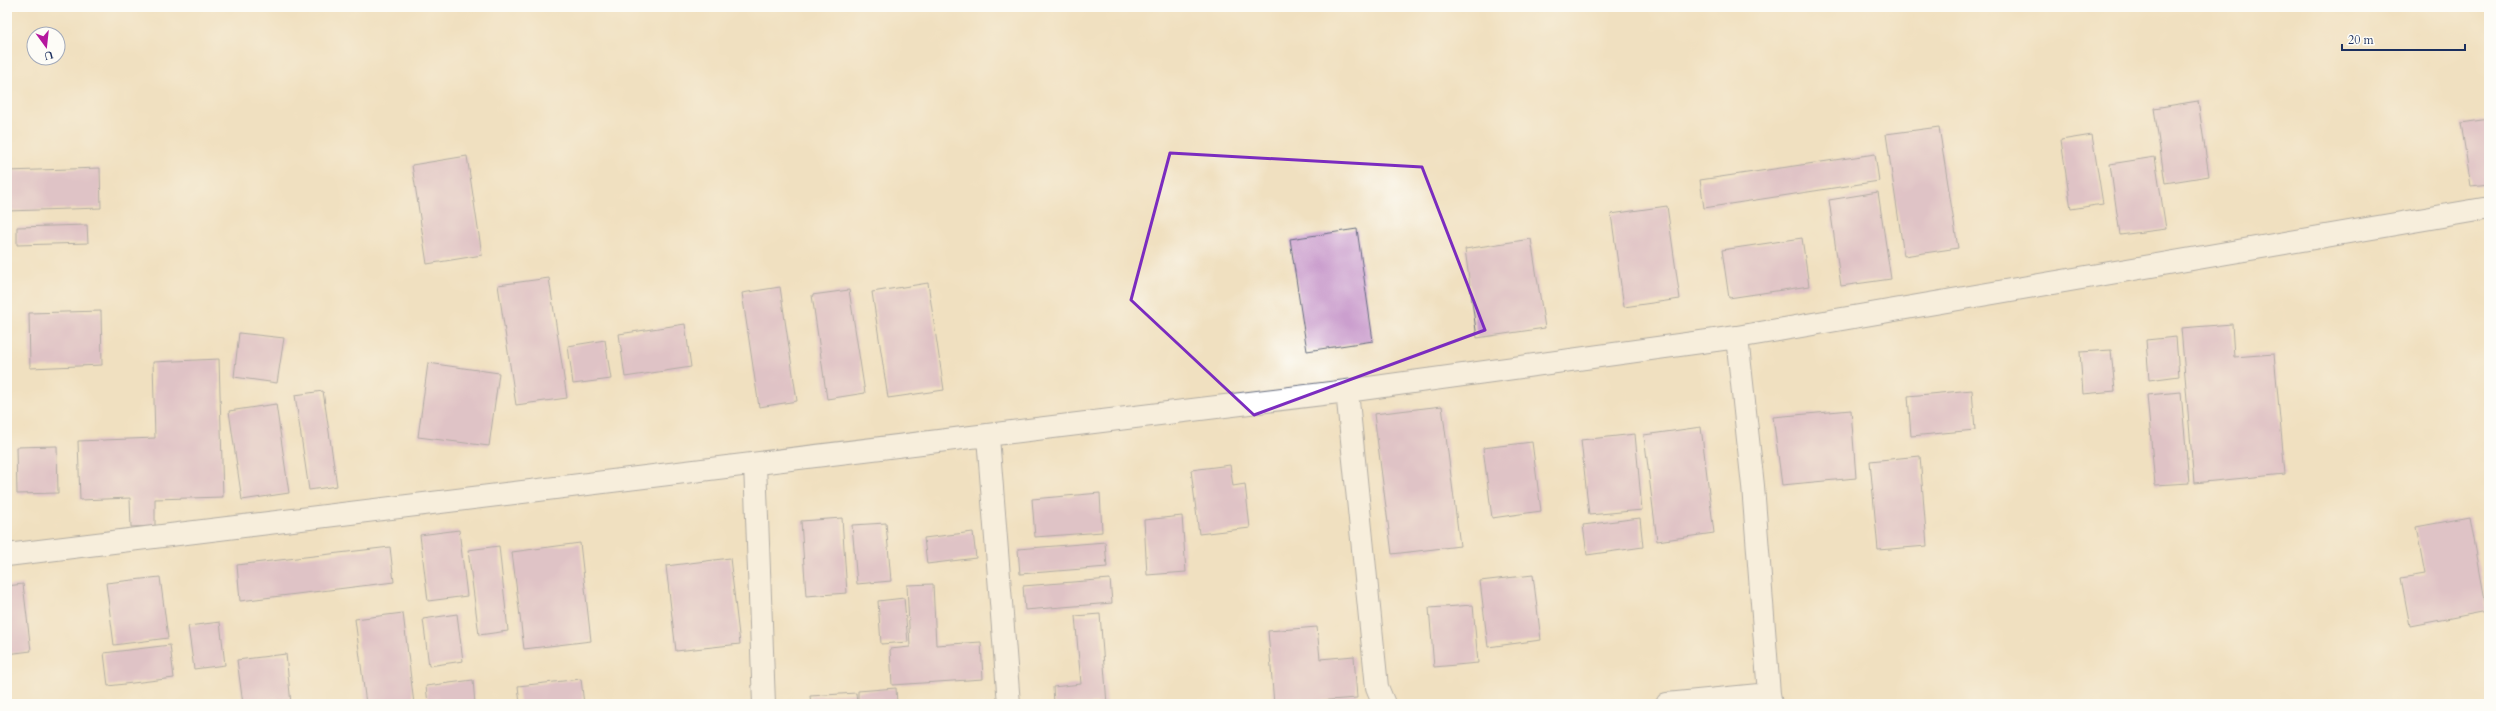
<svg xmlns="http://www.w3.org/2000/svg" width="2496" height="711" font-family="Cardo,serif">
<rect width="100%" height="100%" fill="#fdfcf7"/>
<filter id="ink" filterUnits="userSpaceOnUse"><feTurbulence type="fractalNoise" baseFrequency=".025" numOctaves="2"/><feDisplacementMap in="SourceGraphic" scale="8" xChannelSelector="R" yChannelSelector="G"/><feConvolveMatrix kernelMatrix="1 2 1 2 8 2 1 2 1" color-interpolation-filters="sRGB"/></filter>
<filter id="wash" filterUnits="userSpaceOnUse"><feTurbulence type="fractalNoise" baseFrequency=".012" numOctaves="4" result="noise"/><feDisplacementMap in="SourceGraphic" scale="16" xChannelSelector="R" yChannelSelector="G"/><feGaussianBlur stdDeviation="0.9" result="paint"/><feColorMatrix in="noise" values="0 0 0 0 0 0 0 0 0 0 0 0 0 0 0 0 0 1.4 0 .05"/><feComposite in="paint" operator="in"/></filter>
<g filter="url(#wash)">
<rect width="100%" height="100%" fill="#f0e0c0"/>
<g id="blocks">
<path fill="#cb9fce" d="M2198 101 2209 176 2165 183 2154 108Z
M2489 119V184L2471 186 2461 123Z
M1939 127 1958 248 1904 256 1886 134Z
M2092 135 2103 204 2071 209 2061 140Z
M1875 154 1879 181 1704 208 1700 180Z
M467 156 482 255 427 264 412 165Z
M2155 157 2166 229 2120 235 2110 164Z
M100 168 101 208 7 211V171Z
M1878 192 1891 279 1841 286 1829 200Z
M1667 206 1680 299 1624 307 1611 214Z
M87 225 88 243 17 245V227Z
M1357 229 1373 341 1307 351 1290 239Z
M1802 238 1809 286 1729 298 1722 250Z
M1531 239 1545 328 1477 338 1465 249Z
M549 278 567 398 516 405 498 285Z
M928 283 944 390 888 398 872 292Z
M780 287 797 401 759 407 742 293Z
M849 290 865 393 827 399 812 295Z
M101 311 102 365 30 368 29 313Z
M685 324 691 367 625 377 619 334Z
M2232 324 2234 357 2274 354 2285 474 2194 483 2181 328Z
M239 333 284 338 277 383 234 377Z
M2176 337 2179 376 2149 380 2146 340Z
M605 340 611 379 573 384 568 346Z
M2111 350 2115 391 2083 394 2080 352Z
M219 359 223 497 155 499V526L131 527 130 498 80 500 78 441 155 438 153 362Z
M428 363 499 373 489 446 418 437Z
M1972 390 1975 430 1911 436 1908 396Z
M323 391 337 486 309 490 295 395Z
M2181 392 2189 483 2155 485 2147 395Z
M276 404 289 493 242 500 229 411Z
M1442 406 1460 546 1392 554 1374 414Z
M1851 410 1856 478 1782 485 1773 417Z
M1701 427 1714 533 1657 541 1644 435Z
M1635 434 1642 510 1589 515 1581 440Z
M1532 442 1541 511 1492 518 1483 448Z
M57 446 58 493 17 494 16 447Z
M1920 456 1927 546 1878 550 1870 461Z
M1230 465 1233 486 1245 484 1250 528 1199 534 1191 470Z
M1100 493 1102 532 1035 537 1032 499Z
M1182 516 1186 572 1147 575 1144 520Z
M2470 517 2487 611 2410 626 2401 578 2425 574 2416 527Z
M842 518 847 593 806 596 801 521Z
M1640 518 1643 547 1587 555 1583 525Z
M886 523 891 581 857 584 852 525Z
M459 530 467 596 428 601 420 535Z
M973 532 976 558 927 564 924 538Z
M1105 542 1107 567 1020 574 1018 549Z
M580 543 591 641 524 649 512 552Z
M499 546 508 631 479 635 468 550Z
M390 547 394 582 240 601 237 565Z
M730 558 740 644 676 651 666 566Z
M1533 575 1541 640 1488 647 1480 581Z
M160 577 168 638 114 645 106 583Z
M1110 579 1112 603 1025 610 1023 586Z
M23 584 31 651 7 654V586Z
M933 584 936 645 981 642 983 679 892 685 890 649 910 647 907 585Z
M904 598 908 642 881 644 878 601Z
M1473 605 1478 663 1434 667 1429 608Z
M403 613 414 704H366L355 619Z
M457 614 463 661 429 666 423 619Z
M1100 614 1107 704H1054L1053 687 1081 684 1075 616Z
M220 622 225 665 194 669 188 626Z
M1317 627 1320 659 1354 656 1357 698 1274 704 1268 631Z
M170 645 174 678 108 686 104 653Z
M286 654 291 704H243L237 660Z
M581 679 584 704H520L518 686Z
M473 680 475 704H428L426 686Z
M896 688 897 704H858V691Z
M856 693 857 704H811L810 696Z"/>
</g>
</g>
<g filter="url(#ink)">
<use href="#blocks" fill-opacity="0" stroke="#666d80" stroke-width="1"/>
<g fill="none" stroke-linecap="round" stroke-linejoin="round">
<defs>
<path id="street" d="M1737 337 1753 486 1769 694
M1347 391 1377 687 1384 704
M988 437 1009 704
M755 464 764 704
M7 555 1347 391 1737 337 2489 208
M1667 704 1769 694 1771 704"/>
</defs>
<use href="#street" stroke="#666d80" stroke-width="24"/>
<use href="#street" stroke="#fff" stroke-width="22"/>
</g>
</g>
<path d="M0 0H2496V711H0ZM1170 153 1422 167 1485 330 1254 415 1131 300Z" fill="#f0e0c0" fill-opacity=".55" fill-rule="evenodd"/>
<path fill="none" stroke="#7b2cbf" stroke-width="3" stroke-linejoin="round" d="M1170 153 1422 167 1485 330 1254 415 1131 300Z"/>
<rect width="2496" height="711" fill="none" stroke="#fdfcf7" stroke-width="24"/>
<g transform="translate(46 46) rotate(165)"><circle r="19" fill="#fdfcf7" stroke="#a3aaba"/>
<path d="M0-3L7 15L0 10L-7 15Z" fill="#b5179e"/>
<text y="-6" font-size="11" font-weight="bold" text-anchor="middle" fill="#1b2f5e">U</text>
</g>
<path d="M2342 44v6h123v-6" fill="none" stroke="#1b2f5e" stroke-width="2"/>
<text x="2348" y="44" font-size="12" fill="#1b2f5e" stroke="#fdfcf7" stroke-width="3" paint-order="stroke">20 m</text>
</svg>
